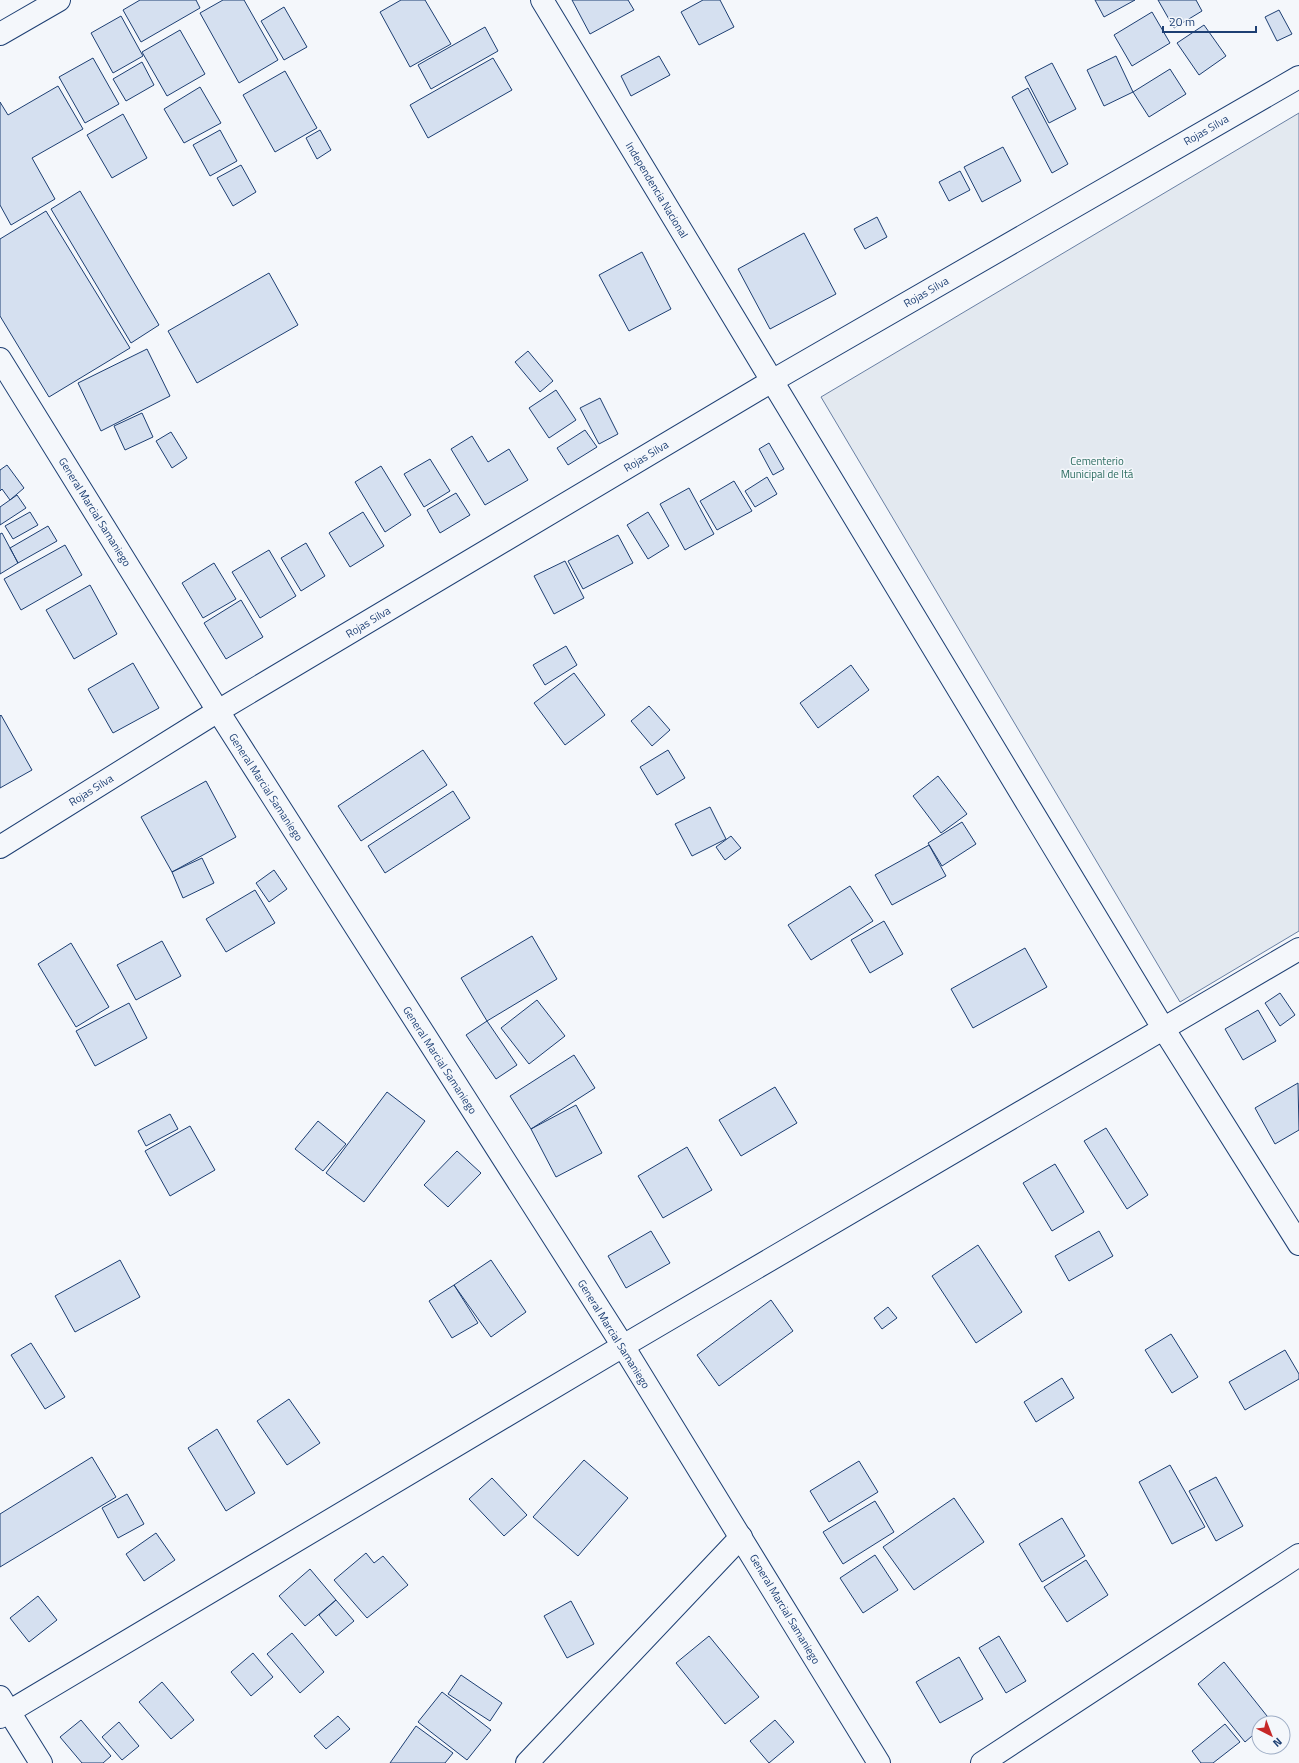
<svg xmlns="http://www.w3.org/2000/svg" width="1299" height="1763" font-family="'Titillium Web',sans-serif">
<rect width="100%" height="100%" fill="#f4f7fb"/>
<path fill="#e3e9f0" stroke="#687fa3" d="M1299 113V931L1180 1002 821 397Z"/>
<path fill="#d5e0f0" stroke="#1d3f73" d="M140 0H196L200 8 141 42 123 10Z
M223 0H244L278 60 239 83 200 13Z
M401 0H425L451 44 410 67 380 12Z
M572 0H628L634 10 590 34Z
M703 0H720L734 27 699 45 681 12Z
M1095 0H1135L1104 17Z
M1158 0H1196L1202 11 1174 28Z
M284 7 307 47 284 60 261 21Z
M1279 10 1292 34 1277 41 1265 17Z
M1152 12 1170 43 1132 66 1114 35Z
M121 16 143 56 113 73 91 33Z
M1204 25 1226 56 1199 75 1177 43Z
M485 27 498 51 431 89 418 65Z
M180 30 205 74 167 96 142 52Z
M659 56 670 75 631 96 621 76Z
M1116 56 1133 92 1104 106 1087 70Z
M93 58 119 104 85 123 59 77Z
M493 58 512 90 428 138 410 105Z
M142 62 154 85 126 101 113 79Z
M1052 63 1076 109 1049 123 1025 77Z
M1170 69 1186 94 1149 117 1133 92Z
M285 71 317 128 275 152 243 95Z
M58 86 83 129 32 158 55 199 11 225 0 205V102L8 115Z
M200 87 221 123 184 143 164 109Z
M1028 88 1068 164 1052 173 1012 97Z
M123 114 147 158 112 178 87 135Z
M220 130 237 161 210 176 193 145Z
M320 130 331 150 317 159 306 138Z
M1003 147 1021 181 982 202 964 167Z
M241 165 256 192 233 206 217 178Z
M960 171 970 190 949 201 939 182Z
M80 191 159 325 131 343 51 209Z
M46 211 130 348 49 397 0 316V239Z
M877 217 887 237 865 249 854 229Z
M804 233 836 294 770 329 738 269Z
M642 252 671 309 629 331 599 275Z
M269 273 298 325 197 383 168 331Z
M147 349 170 396 101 431 78 383Z
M528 351 553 381 540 392 515 362Z
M556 390 576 420 549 438 529 408Z
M600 398 618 434 599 444 580 408Z
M142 413 153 437 125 450 114 426Z
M585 430 597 447 568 465 557 448Z
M171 432 187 458 172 468 156 441Z
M472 436 488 462 509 449 528 480 485 505 451 449Z
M769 443 784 469 773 475 759 449Z
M430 459 450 491 424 507 404 474Z
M7 465 24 488 10 500 2 489 0 491V470Z
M381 466 411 515 385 532 355 482Z
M767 477 777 494 755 507 745 491Z
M734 481 752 511 717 530 700 501Z
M689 488 714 534 685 550 660 504Z
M456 493 470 515 440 533 427 510Z
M17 495 26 508 0 525V507Z
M30 512 38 525 13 539 5 526Z
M363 512 384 546 350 567 329 533Z
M648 512 669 546 648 559 627 525Z
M48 526 57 541 18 563 10 548Z
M2 533 18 563 0 574V534Z
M618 535 633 563 583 589 568 561Z
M306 543 325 576 301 591 281 558Z
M65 545 82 575 21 610 4 579Z
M269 550 296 596 260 618 232 572Z
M565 561 584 598 554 614 534 576Z
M214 563 236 599 203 618 182 583Z
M90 585 117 634 74 659 46 610Z
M241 600 263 637 226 659 204 623Z
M566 646 577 665 545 685 533 665Z
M133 663 159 708 113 733 88 689Z
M851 665 869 690 818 728 800 703Z
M574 673 605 715 565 745 534 703Z
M649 706 670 730 652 746 631 721Z
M1 715 32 770 0 788V716Z
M423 750 447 785 361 841 338 806Z
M668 750 685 778 657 795 640 767Z
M938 776 967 814 941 833 913 796Z
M206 781 236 837 172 872 141 817Z
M453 791 470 818 385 873 368 846Z
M710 807 726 839 692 856 675 824Z
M962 822 976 844 942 866 928 843Z
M731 836 741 848 725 860 716 847Z
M929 845 946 876 892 905 875 875Z
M202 858 214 883 183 898 172 872Z
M274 870 287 889 269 902 256 883Z
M850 886 873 921 811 960 788 925Z
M255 890 275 923 226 952 206 919Z
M884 921 903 954 870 973 851 940Z
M532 936 557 979 487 1021 461 978Z
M162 941 181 976 136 1000 117 965Z
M71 943 109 1007 76 1027 38 964Z
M1025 948 1047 987 973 1028 951 989Z
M1280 993 1295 1015 1280 1026 1265 1003Z
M537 1000 565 1036 529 1064 501 1028Z
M129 1003 147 1038 95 1066 76 1031Z
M1258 1010 1276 1041 1243 1060 1225 1029Z
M487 1021 517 1065 496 1079 466 1035Z
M574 1055 595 1088 531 1129 510 1096Z
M1298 1083 1299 1130 1275 1144 1255 1108Z
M775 1087 797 1123 741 1156 719 1120Z
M387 1092 425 1121 364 1202 326 1173Z
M576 1105 602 1153 556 1177 531 1129Z
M170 1114 178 1129 146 1146 138 1131Z
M318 1121 346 1144 323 1171 295 1149Z
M190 1126 215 1170 170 1196 145 1151Z
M1106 1128 1148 1195 1127 1209 1084 1141Z
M687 1147 712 1190 663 1218 638 1176Z
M457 1151 481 1173 448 1207 424 1185Z
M1055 1164 1084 1212 1052 1231 1023 1183Z
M651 1231 670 1263 626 1288 608 1256Z
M1099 1231 1113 1256 1069 1281 1055 1256Z
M978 1245 1022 1312 976 1343 932 1276Z
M120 1260 140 1297 75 1332 55 1296Z
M491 1260 526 1312 491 1337 454 1285Z
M454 1285 478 1323 452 1338 429 1301Z
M771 1300 793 1331 719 1386 697 1355Z
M888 1307 897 1318 882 1329 874 1318Z
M1171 1334 1198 1377 1172 1393 1145 1350Z
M31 1343 65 1397 45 1409 11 1355Z
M1285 1350 1299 1374V1379L1245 1410 1229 1382Z
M1062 1378 1074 1398 1036 1422 1024 1402Z
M289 1399 320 1443 287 1465 257 1421Z
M217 1429 255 1493 226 1511 188 1448Z
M92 1457 116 1497 0 1567V1514Z
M584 1460 628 1498 578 1556 533 1517Z
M859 1461 878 1492 829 1522 810 1491Z
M1170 1465 1205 1527 1172 1544 1139 1482Z
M1216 1477 1243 1526 1216 1541 1189 1491Z
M492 1478 527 1515 504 1536 469 1499Z
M127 1494 144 1524 118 1538 102 1508Z
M954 1498 984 1542 914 1590 883 1547Z
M875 1501 894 1532 843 1564 823 1532Z
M1062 1518 1085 1556 1042 1582 1019 1544Z
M156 1533 175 1560 144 1581 126 1554Z
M366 1553 374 1563 383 1556 408 1585 367 1618 334 1580Z
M875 1555 898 1590 863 1613 840 1578Z
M1086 1560 1108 1595 1067 1622 1044 1587Z
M310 1569 336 1600 305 1626 279 1596Z
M38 1596 57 1620 29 1642 10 1618Z
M336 1600 354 1621 336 1636 319 1615Z
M571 1601 594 1644 567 1658 544 1616Z
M292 1633 324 1672 300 1693 267 1654Z
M709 1636 759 1697 725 1724 676 1663Z
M999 1636 1026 1681 1006 1693 979 1648Z
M253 1653 273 1677 251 1696 231 1672Z
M959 1657 983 1699 940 1723 916 1682Z
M1224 1662 1271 1721 1268 1723H1259V1730L1245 1742 1198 1684Z
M461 1675 502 1703 490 1721 448 1694Z
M162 1682 194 1720 171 1739 139 1702Z
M442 1692 491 1730 467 1760 418 1722Z
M338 1716 350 1729 326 1749 314 1736Z
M81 1720 111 1756 103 1763H82L60 1737Z
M775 1720 794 1742 769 1763 750 1741Z
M119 1722 139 1746 122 1760 102 1737Z
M1225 1724 1240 1742 1213 1763H1201L1192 1751Z
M416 1726 453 1753 445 1763H390Z"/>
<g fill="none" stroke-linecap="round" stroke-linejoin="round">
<defs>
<path id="minor" d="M542 0 1163 1028 1299 1244
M0 847 218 711 772 381 1299 77
M0 1697 41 1763
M0 1717 623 1346 1299 949
M527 1763 741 1537
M982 1763 1299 1555"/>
<path id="primary" d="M0 34 59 0
M0 359 218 711 623 1346 879 1763"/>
</defs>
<use href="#minor" stroke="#1d3f73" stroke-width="24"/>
<use href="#primary" stroke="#1d3f73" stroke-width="24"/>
<use href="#minor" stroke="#f4f7fb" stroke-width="22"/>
<use href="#primary" stroke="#f4f7fb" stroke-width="22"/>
</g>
<g text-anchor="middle" stroke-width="3" stroke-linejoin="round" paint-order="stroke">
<g font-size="11" fill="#1d3f73" stroke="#f4f7fb">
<text transform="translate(1206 130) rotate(-30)" y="4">Rojas Silva</text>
<text transform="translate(657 190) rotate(59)" y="4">Independencia Nacional</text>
<text transform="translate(926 292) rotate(-30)" y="4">Rojas Silva</text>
<text transform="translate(646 456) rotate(-31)" y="4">Rojas Silva</text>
<text transform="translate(95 512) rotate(58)" y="4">General Marcial Samaniego</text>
<text transform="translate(368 622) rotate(-31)" y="4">Rojas Silva</text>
<text transform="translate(266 787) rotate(57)" y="4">General Marcial Samaniego</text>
<text transform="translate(91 790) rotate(-32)" y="4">Rojas Silva</text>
<text transform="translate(440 1060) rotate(57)" y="4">General Marcial Samaniego</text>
<text transform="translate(614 1334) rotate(58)" y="4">General Marcial Samaniego</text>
<text transform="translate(785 1609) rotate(59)" y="4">General Marcial Samaniego</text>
</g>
<g font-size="11" fill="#2c6c60" stroke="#f4f7fb">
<text x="1097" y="465">Cementerio<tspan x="1097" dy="13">Municipal de Itá</tspan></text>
</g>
</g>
<g transform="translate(1271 1735) rotate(138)"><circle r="19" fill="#f4f7fb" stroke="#9eadc5"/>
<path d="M0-3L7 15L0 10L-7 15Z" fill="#c62828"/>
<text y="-6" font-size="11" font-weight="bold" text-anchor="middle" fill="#1d3f73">N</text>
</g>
<path d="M1163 26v6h93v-6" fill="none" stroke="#1d3f73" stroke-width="2"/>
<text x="1169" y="26" font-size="12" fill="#1d3f73" stroke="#f4f7fb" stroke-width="3" paint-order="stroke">20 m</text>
</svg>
